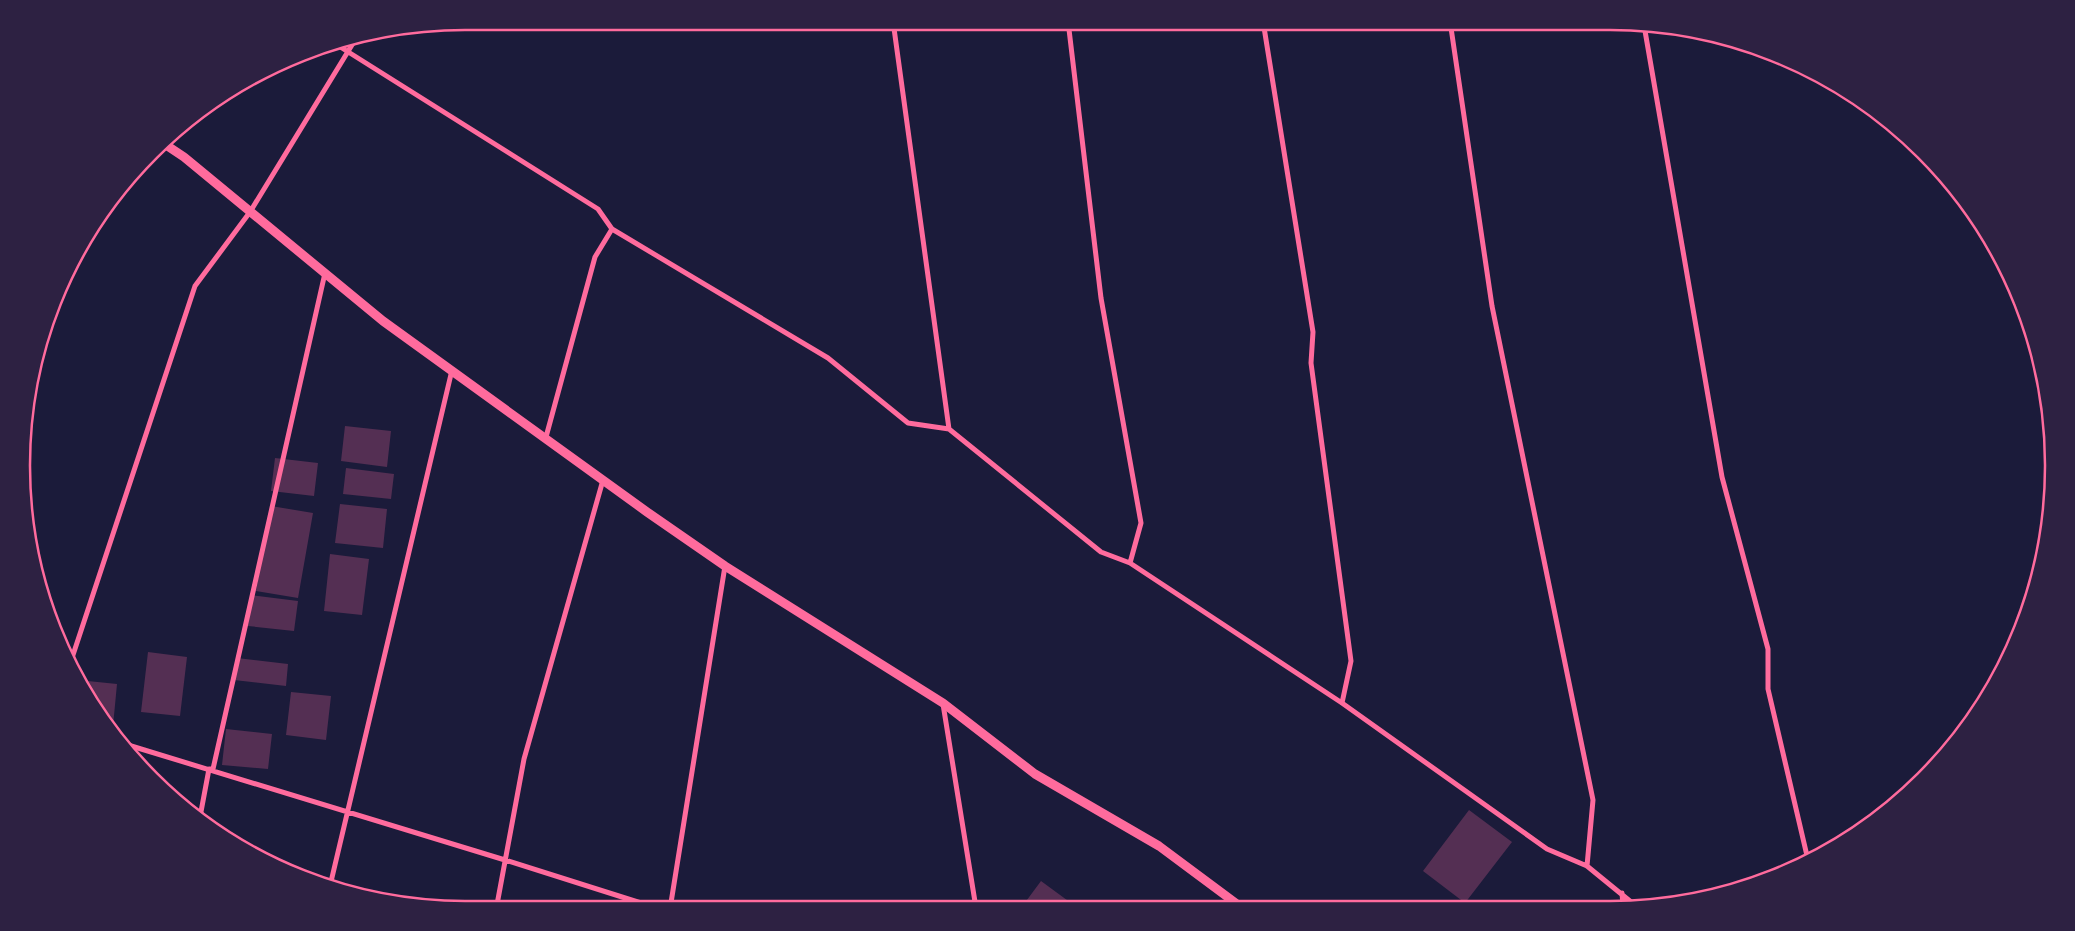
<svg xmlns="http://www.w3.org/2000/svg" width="2075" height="931" font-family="'Nunito Sans',sans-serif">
<rect width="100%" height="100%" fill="#1b1b3a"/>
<path fill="#542f53" d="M345 426 391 431 387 467 341 461Z
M275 458 318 463 314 496 271 491Z
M346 468 394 474 391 499 343 494Z
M340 504 387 509 383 548 335 543Z
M271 506 313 513 298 598 256 591Z
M330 554 369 559 362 615 324 611Z
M251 595 298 601 294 631 248 626Z
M148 652 187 657 180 716 141 712Z
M237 658 288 664 286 686 234 680Z
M78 680 117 684 113 726 81 687Z
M291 692 331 696 326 740 286 735Z
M226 729 272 734 268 769 222 765Z
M1469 810 1512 842 1465 903 1423 871Z
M1041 881 1071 903 1067 908H1021Z"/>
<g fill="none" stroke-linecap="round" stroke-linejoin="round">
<path stroke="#ff6b9d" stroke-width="5" d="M893 21 949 429
M1068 21 1101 298 1141 523 1130 563
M1263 21 1313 332 1311 363 1351 661 1342 703
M1450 21 1492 306 1593 800 1587 866
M1644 25 1722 477 1768 649V689L1808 860
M334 43 598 209 612 229 828 358 908 423 949 429 1101 552 1130 563 1342 703 1547 849 1587 866 1636 906
M546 437 595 257 612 229
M71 661 195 286 250 212 355 40
M943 704 976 908
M128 745 505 860 660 909
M200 817 209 769H213L325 273
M330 886 452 370
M1622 893 1623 906
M670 909 725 566
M496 910 524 759 603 480"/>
<path stroke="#ff6b9d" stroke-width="9" d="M163 143 184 157 383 321 647 512 725 566 943 703 1035 774 1159 846 1241 907"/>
</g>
<path d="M0 0H2075V931H0ZM465 30H1610A435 435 0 0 1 2045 465V466A435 435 0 0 1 1610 901H465A435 435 0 0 1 30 466V465A435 435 0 0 1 465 30Z" fill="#2d2142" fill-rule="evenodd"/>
<path fill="none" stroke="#ff6b9d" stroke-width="2.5" d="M465 30H1610A435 435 0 0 1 2045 465V466A435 435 0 0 1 1610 901H465A435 435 0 0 1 30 466V465A435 435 0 0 1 465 30Z"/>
</svg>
